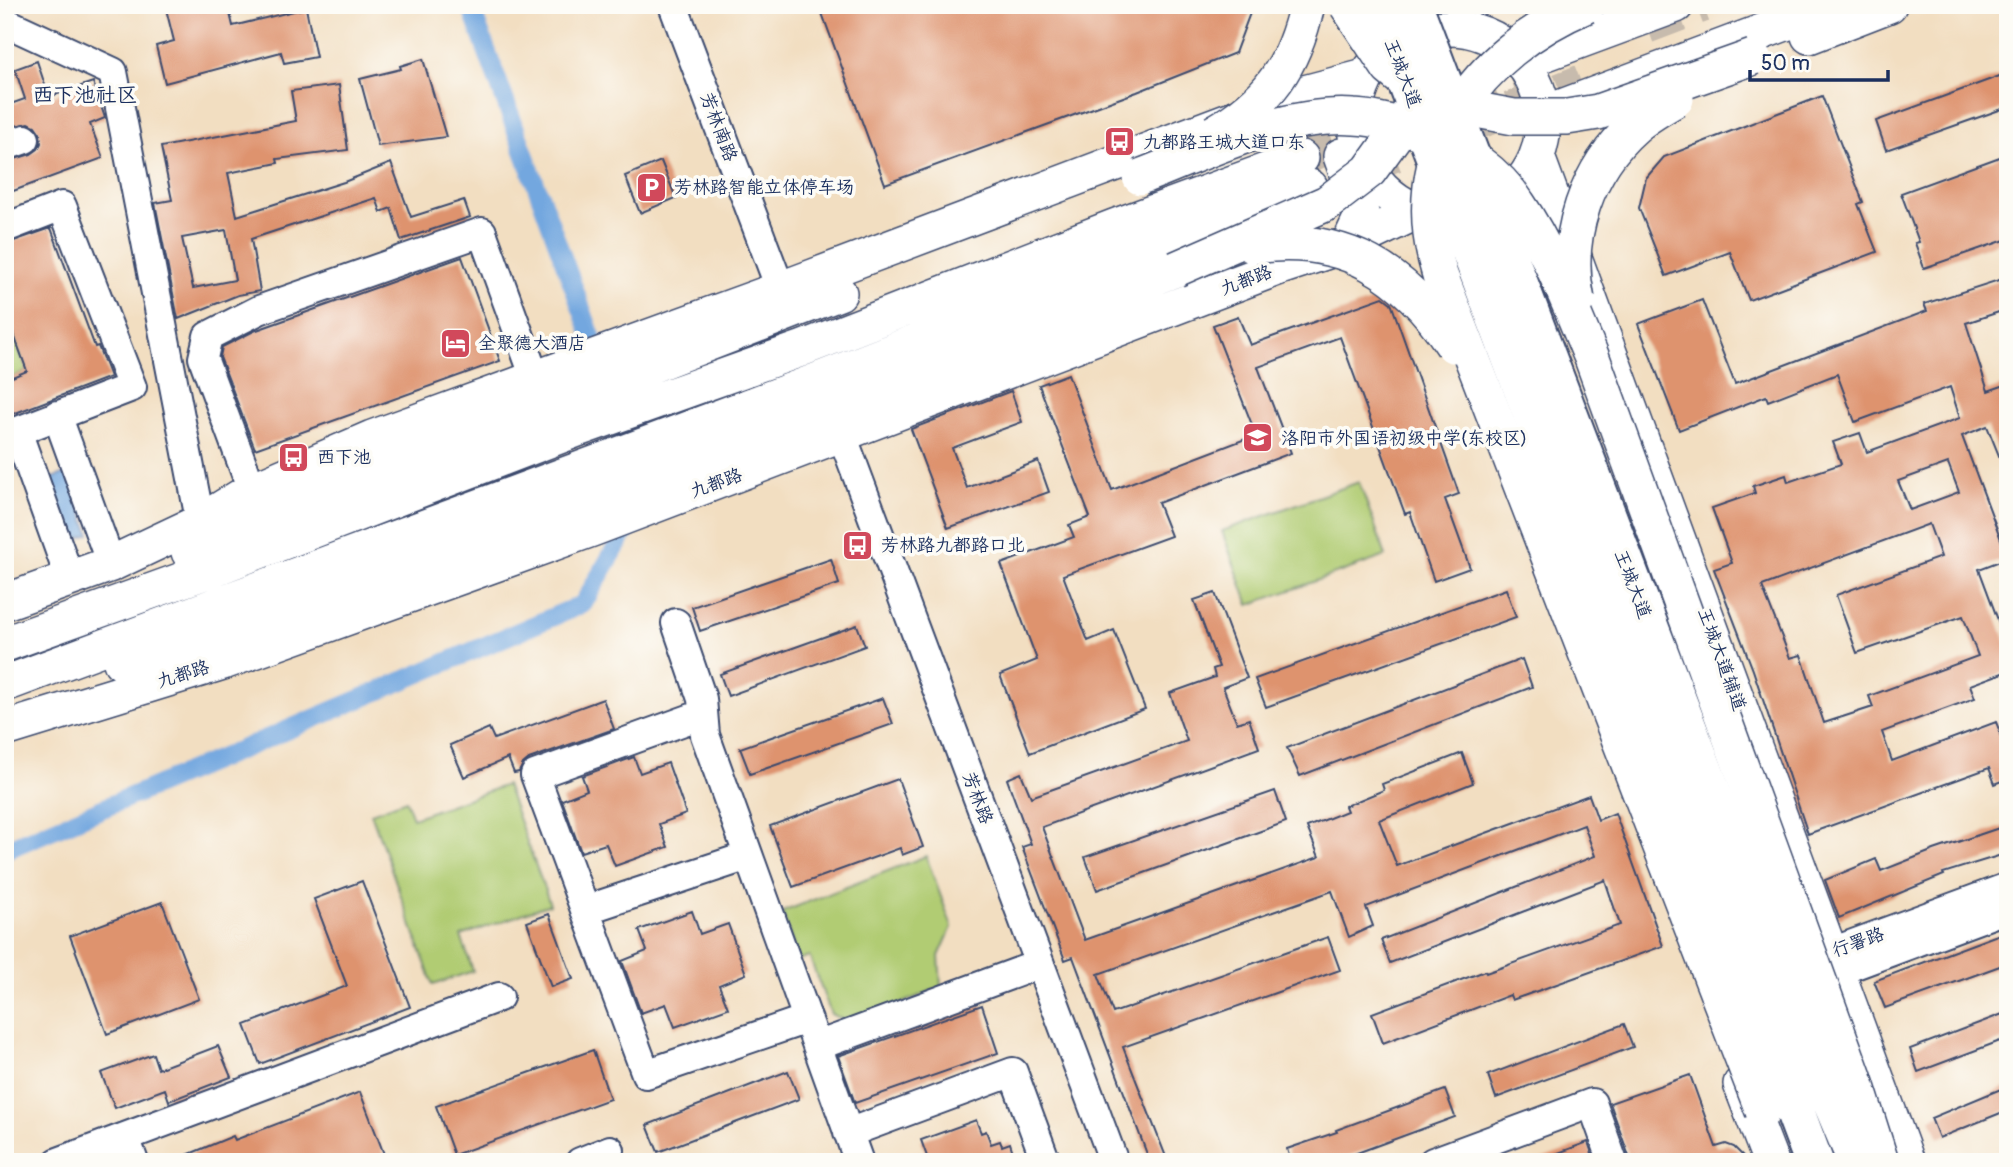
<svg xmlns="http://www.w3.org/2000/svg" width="2013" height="1167" font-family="Pangolin,'LXGW WenKai TC',sans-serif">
<rect width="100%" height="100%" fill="#fdfcf7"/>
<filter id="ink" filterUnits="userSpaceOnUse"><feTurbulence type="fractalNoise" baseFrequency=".0143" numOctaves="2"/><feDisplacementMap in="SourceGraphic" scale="14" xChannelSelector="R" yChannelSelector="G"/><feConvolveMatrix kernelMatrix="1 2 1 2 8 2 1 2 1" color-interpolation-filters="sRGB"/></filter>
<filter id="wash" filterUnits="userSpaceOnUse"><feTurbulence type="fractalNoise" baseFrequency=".00686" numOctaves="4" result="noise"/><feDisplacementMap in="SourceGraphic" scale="28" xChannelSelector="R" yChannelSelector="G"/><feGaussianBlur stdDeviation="1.57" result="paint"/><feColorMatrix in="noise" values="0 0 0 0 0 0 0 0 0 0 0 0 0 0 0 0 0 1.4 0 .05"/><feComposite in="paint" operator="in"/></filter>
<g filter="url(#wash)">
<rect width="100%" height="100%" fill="#f2dec1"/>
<path fill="#b1cc73" stroke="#667e68" stroke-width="2" d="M5 310 27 371 5 380Z
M1359 482 1386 556 1249 605 1222 531Z
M506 785 550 904 461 936 473 971 433 985 371 813 406 800 413 818Z
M926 856 952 927 939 956 941 987 851 1024 831 1014 809 956 798 960 782 912Z"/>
<path fill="#73a7df" stroke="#476b9e" stroke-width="2" d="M68 472 90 534 69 542 48 480Z"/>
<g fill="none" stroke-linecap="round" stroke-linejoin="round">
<path stroke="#73a7df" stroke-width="19" d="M470 5 601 362
M5 850 583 604 632 520 633 512"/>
</g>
<g id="blocks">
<path fill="#de936e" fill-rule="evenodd" d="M165 5H228L233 26 306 8 316 57 284 63 281 52 165 83 156 46 174 41Z
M819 5H1253L1235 53 1137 92 885 184Z
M423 59 446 137 378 146 360 79 401 69 400 66Z
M37 61 49 97 93 82 105 118 90 124 103 158 5 194V162L31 154 38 149 41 143 40 133 35 126 29 123 5 128V106L25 99 15 69Z
M2008 73V107L1886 150 1876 121Z
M339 85 348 150 277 159 278 163 228 173 237 216 344 182 391 163 411 217 464 200 470 217 401 240 391 208 381 212 376 198 251 239 260 291 238 295 178 319 155 203 172 200 161 147 296 121 291 91ZM226 230 235 280 193 288 182 238Z
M1822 96 1863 202 1858 204 1877 252 1749 300 1730 252 1666 276 1639 208 1646 178 1664 157Z
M2008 154V239L1924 268 1915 243 1919 242 1901 193Z
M661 161 676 198 640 213 625 176Z
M51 228 95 347 98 346 110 377 5 417V380L27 371 5 310V244Z
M462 257 500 361 255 449 220 357 222 347 254 331Z
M2008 277V309L1966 323 1988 391 2008 384V478L1987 426 1962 436 2008 558 1979 569 2008 647V671L1970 685 1975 698 1882 732 1892 761 1996 722 2008 753V779L1995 784 1989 768 1808 834 1753 670 1714 569 1732 563 1712 508 1755 493 1753 486 1786 475 1788 482 1841 464 1833 442 1860 433 1867 452 1960 418 1950 387 1855 422 1837 374 1768 401 1766 396 1679 430 1638 324 1702 300 1735 384 1927 311 1924 304ZM1948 463 1959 492 1910 510 1898 481ZM1929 524 1941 557 1836 595 1857 653 1963 616 1978 656 1869 696 1873 707 1824 723 1801 655 1790 658 1762 586Z
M1383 297 1391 303 1459 494 1445 499 1470 568 1434 581 1410 512 1405 514 1340 337 1258 367 1291 453 1158 503 1171 536 1063 575 1088 641 1114 630 1145 709 1030 753 1000 675 1037 660 1001 564 1074 537 1069 525 1090 517 1039 385 1068 374 1112 490 1256 435 1213 325 1238 316 1250 345Z
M1011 391 1022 422 952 448 967 488 1038 461 1049 492 948 528 911 429Z
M831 559 839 584 700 631 692 607Z
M1506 589 1516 617 1266 707 1255 679Z
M1215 593 1247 678 1223 687 1237 723 1249 719 1259 748 1042 827 1085 940 1319 857 1307 827 1347 811 1345 806 1384 790 1382 784 1462 753 1473 783 1379 820 1397 866 1589 795 1598 820 1615 813 1663 946 1512 1000 1510 995 1383 1043 1372 1013 1485 971 1486 973 1620 925 1605 880 1390 963 1381 940 1595 856 1584 825 1366 907 1373 926 1349 937 1332 891 1098 974 1113 1013 1328 937 1340 970 1123 1047 1168 1162H1150L1073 957 1065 960 1022 847 1031 844 1007 779 1021 773 1031 797 1187 741 1170 693 1215 677 1213 669 1219 667 1194 600Z
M857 625 865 646 728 696 720 674Z
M1522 659 1532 687 1300 776 1287 748Z
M883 698 893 724 750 774 740 748Z
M603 699 614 729 529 759 523 764 519 772 514 773 508 758 464 777 450 745 489 728 494 739Z
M634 757 640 773 668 763 686 814 659 824 668 847 615 866 606 844 581 852 562 800 587 790 582 776Z
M898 779 923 847 902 855 900 848 793 887 770 826Z
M1275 791 1286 822 1097 890 1085 857Z
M2008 825V853L1943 873 1944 875 1839 918 1825 880 1876 859 1881 871 1934 850Z
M362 881 410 1007 260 1064 245 1025 347 986 314 899Z
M162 902 199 999 107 1034 70 936Z
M692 911 700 934 728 924 746 974 719 985 728 1008 675 1027 666 1004 641 1013 622 961 647 951 639 930Z
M549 914 573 979 551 987 527 922Z
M2008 931V963L1885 1008 1874 981Z
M982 1005 998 1053 855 1103 838 1056Z
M2008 1012V1038L1918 1072 1910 1049Z
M1624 1024 1633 1047 1496 1098 1488 1075Z
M218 1046 231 1077 169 1101 165 1089 115 1108 101 1073 153 1054 158 1069Z
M593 1050 610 1099 454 1155 436 1106Z
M788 1071 799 1099 658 1152 647 1125Z
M1690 1075 1716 1147 1726 1144 1734 1147 1749 1162H1631L1610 1103Z
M2008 1086V1110L1939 1138 1931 1118Z
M1445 1090 1455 1117 1346 1157 1326 1162H1291L1287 1149 1337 1132 1336 1130Z
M360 1092 387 1162H170L233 1136 235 1140Z
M976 1120 981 1133 986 1131 991 1144 1000 1141 1002 1146 1010 1143 1016 1162H929L921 1140Z
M1588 1142 1595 1162H1539V1160Z"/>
</g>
</g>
<g filter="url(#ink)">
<use href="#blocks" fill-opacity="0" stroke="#3b496d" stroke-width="2"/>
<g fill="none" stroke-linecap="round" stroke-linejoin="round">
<path stroke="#c7bbad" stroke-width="35" stroke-dasharray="35 18" stroke-linecap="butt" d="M1647 26 1703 5
M1461 97 1559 60
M1301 158 1405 118
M1362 167 1581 82"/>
<defs>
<path id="minor" d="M673 5 780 288
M5 22 113 72 204 540
M5 146 25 139
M5 228 62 206 132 387 5 436
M57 415 111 564
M17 431 70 579
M842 435 1114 1162
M252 490 203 358 208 336 259 310 482 232 535 378
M676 623 702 699 705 735 859 1162
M703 714 535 775 646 1074 807 1019
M585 910 748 856
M1810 960 2008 887
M1820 978 2008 908
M817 1046 1040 964
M848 1133 1013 1072 1046 1162
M125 1137 134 1162
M58 1162 499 997
M580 1162 610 1150
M1433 1162 1592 1103 1613 1162"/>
<path id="major" d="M1355 122a94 94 0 1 1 188 0a94 94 0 1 1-188 0Z
M1809 36 1889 5
M1522 62 1676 5
M1546 113 1833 5
M1341 156 1362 216 1349 244
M1537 157 1907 1162
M189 552 318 494 839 293
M5 602 111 564 200 522 252 490 372 438 797 283 1293 96 1365 77
M5 644 210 570 580 428 801 349 1114 227 1301 158
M121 662 241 631 1176 269
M5 684 811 383 1310 187
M5 729 226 661 592 529 1277 268 1349 244 1418 211
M1741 1084 1771 1162"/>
</defs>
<use href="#minor" stroke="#3b496d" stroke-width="32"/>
<use href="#major" stroke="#3b496d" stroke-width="38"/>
<use href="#minor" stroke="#fff" stroke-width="28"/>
<use href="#major" stroke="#fff" stroke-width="35"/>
<defs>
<path id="major-bridge" d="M1347 5 1389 68 1418 92 1455 106 1514 117H1567L1598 112 1753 57
M1587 5C1476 52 1401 151 1440 275L1763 1111
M1214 133C1269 102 1293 66 1307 5
M1140 177C1206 152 1281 112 1354 117 1379 118 1402 126 1426 134 1460 146 1498 173 1518 204 1550 251 1570 306 1592 358L1854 1077 1881 1162
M1254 246C1344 233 1405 272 1453 345
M1176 269 1327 203 1369 171 1398 131 1412 108
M1577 300C1563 237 1587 168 1635 126 1648 115 1662 107 1676 99"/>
<path id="highway-bridge" d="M1378 5 1814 1162
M1413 5 1745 879 1786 992 1857 1162"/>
</defs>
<use href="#major-bridge" stroke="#3b496d" stroke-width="38" stroke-linecap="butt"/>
<use href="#highway-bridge" stroke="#3b496d" stroke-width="42" stroke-linecap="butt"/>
<use href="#major-bridge" stroke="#fff" stroke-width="35"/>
<use href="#highway-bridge" stroke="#fff" stroke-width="38"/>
</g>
</g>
<defs>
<symbol id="bus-square" viewBox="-11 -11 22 22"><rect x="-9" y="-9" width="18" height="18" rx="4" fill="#d1495b" stroke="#fdfcf7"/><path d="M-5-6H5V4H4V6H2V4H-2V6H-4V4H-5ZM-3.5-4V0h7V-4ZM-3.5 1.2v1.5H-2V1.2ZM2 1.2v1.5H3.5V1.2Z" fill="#fff"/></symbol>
<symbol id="parking-square" viewBox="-11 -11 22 22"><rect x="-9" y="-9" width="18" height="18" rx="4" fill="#d1495b" stroke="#fdfcf7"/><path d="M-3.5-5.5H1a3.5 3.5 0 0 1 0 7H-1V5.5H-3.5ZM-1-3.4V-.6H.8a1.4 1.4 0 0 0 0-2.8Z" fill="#fff"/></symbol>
<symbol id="hotel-square" viewBox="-11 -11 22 22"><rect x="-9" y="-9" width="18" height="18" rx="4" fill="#d1495b" stroke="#fdfcf7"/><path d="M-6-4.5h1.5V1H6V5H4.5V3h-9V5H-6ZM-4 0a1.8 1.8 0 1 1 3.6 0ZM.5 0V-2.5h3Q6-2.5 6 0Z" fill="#fff"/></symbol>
<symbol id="school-square" viewBox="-11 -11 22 22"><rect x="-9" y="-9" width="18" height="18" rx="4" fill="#d1495b" stroke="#fdfcf7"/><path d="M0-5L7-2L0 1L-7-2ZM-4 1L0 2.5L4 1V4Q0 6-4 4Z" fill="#fff"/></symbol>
</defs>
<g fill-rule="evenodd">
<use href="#bus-square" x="1102" y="124" width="35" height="35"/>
<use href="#parking-square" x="634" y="170" width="35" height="35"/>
<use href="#hotel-square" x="438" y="326" width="35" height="35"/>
<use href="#school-square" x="1240" y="420" width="35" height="35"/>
<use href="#bus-square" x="276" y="440" width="35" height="35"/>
<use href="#bus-square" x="840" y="528" width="35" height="35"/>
</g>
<g text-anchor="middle" stroke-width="7" stroke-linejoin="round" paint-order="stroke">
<g font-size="18" fill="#1b2f5e" stroke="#fdfcf7">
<text transform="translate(1403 73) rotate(69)" y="6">王城大道</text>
<text transform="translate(719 127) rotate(69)" y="6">芳林南路</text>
<text transform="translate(1246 280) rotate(-21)" y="6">九都路</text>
<text transform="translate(716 483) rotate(-20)" y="6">九都路</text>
<text transform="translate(1633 584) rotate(69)" y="6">王城大道</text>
<text transform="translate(1722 659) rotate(70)" y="6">王城大道辅道</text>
<text transform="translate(183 674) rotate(-17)" y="6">九都路</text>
<text transform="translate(978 798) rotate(69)" y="6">芳林路</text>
<text transform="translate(1858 942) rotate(-20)" y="6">行署路</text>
</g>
<g font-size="18" fill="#1b2f5e" stroke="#fdfcf7" text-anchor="start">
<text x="1143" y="148">九都路王城大道口东</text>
<text x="674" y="193">芳林路智能立体停车场</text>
<text x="478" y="349">全聚德大酒店</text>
<text x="1281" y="444">洛阳市外国语初级中学(东校区)</text>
<text x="317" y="463">西下池</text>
<text x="881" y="551">芳林路九都路口北</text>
</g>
<g font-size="21" fill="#1b2f5e" stroke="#fdfcf7">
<text x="85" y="102">西下池社区</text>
</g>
</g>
<rect width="2013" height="1167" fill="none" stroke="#fdfcf7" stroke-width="28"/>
<path d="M1750 70v10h138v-10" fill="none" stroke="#1b2f5e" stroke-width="3.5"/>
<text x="1761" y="70" font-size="21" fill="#1b2f5e" stroke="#fdfcf7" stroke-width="5" paint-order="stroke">50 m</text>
</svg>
